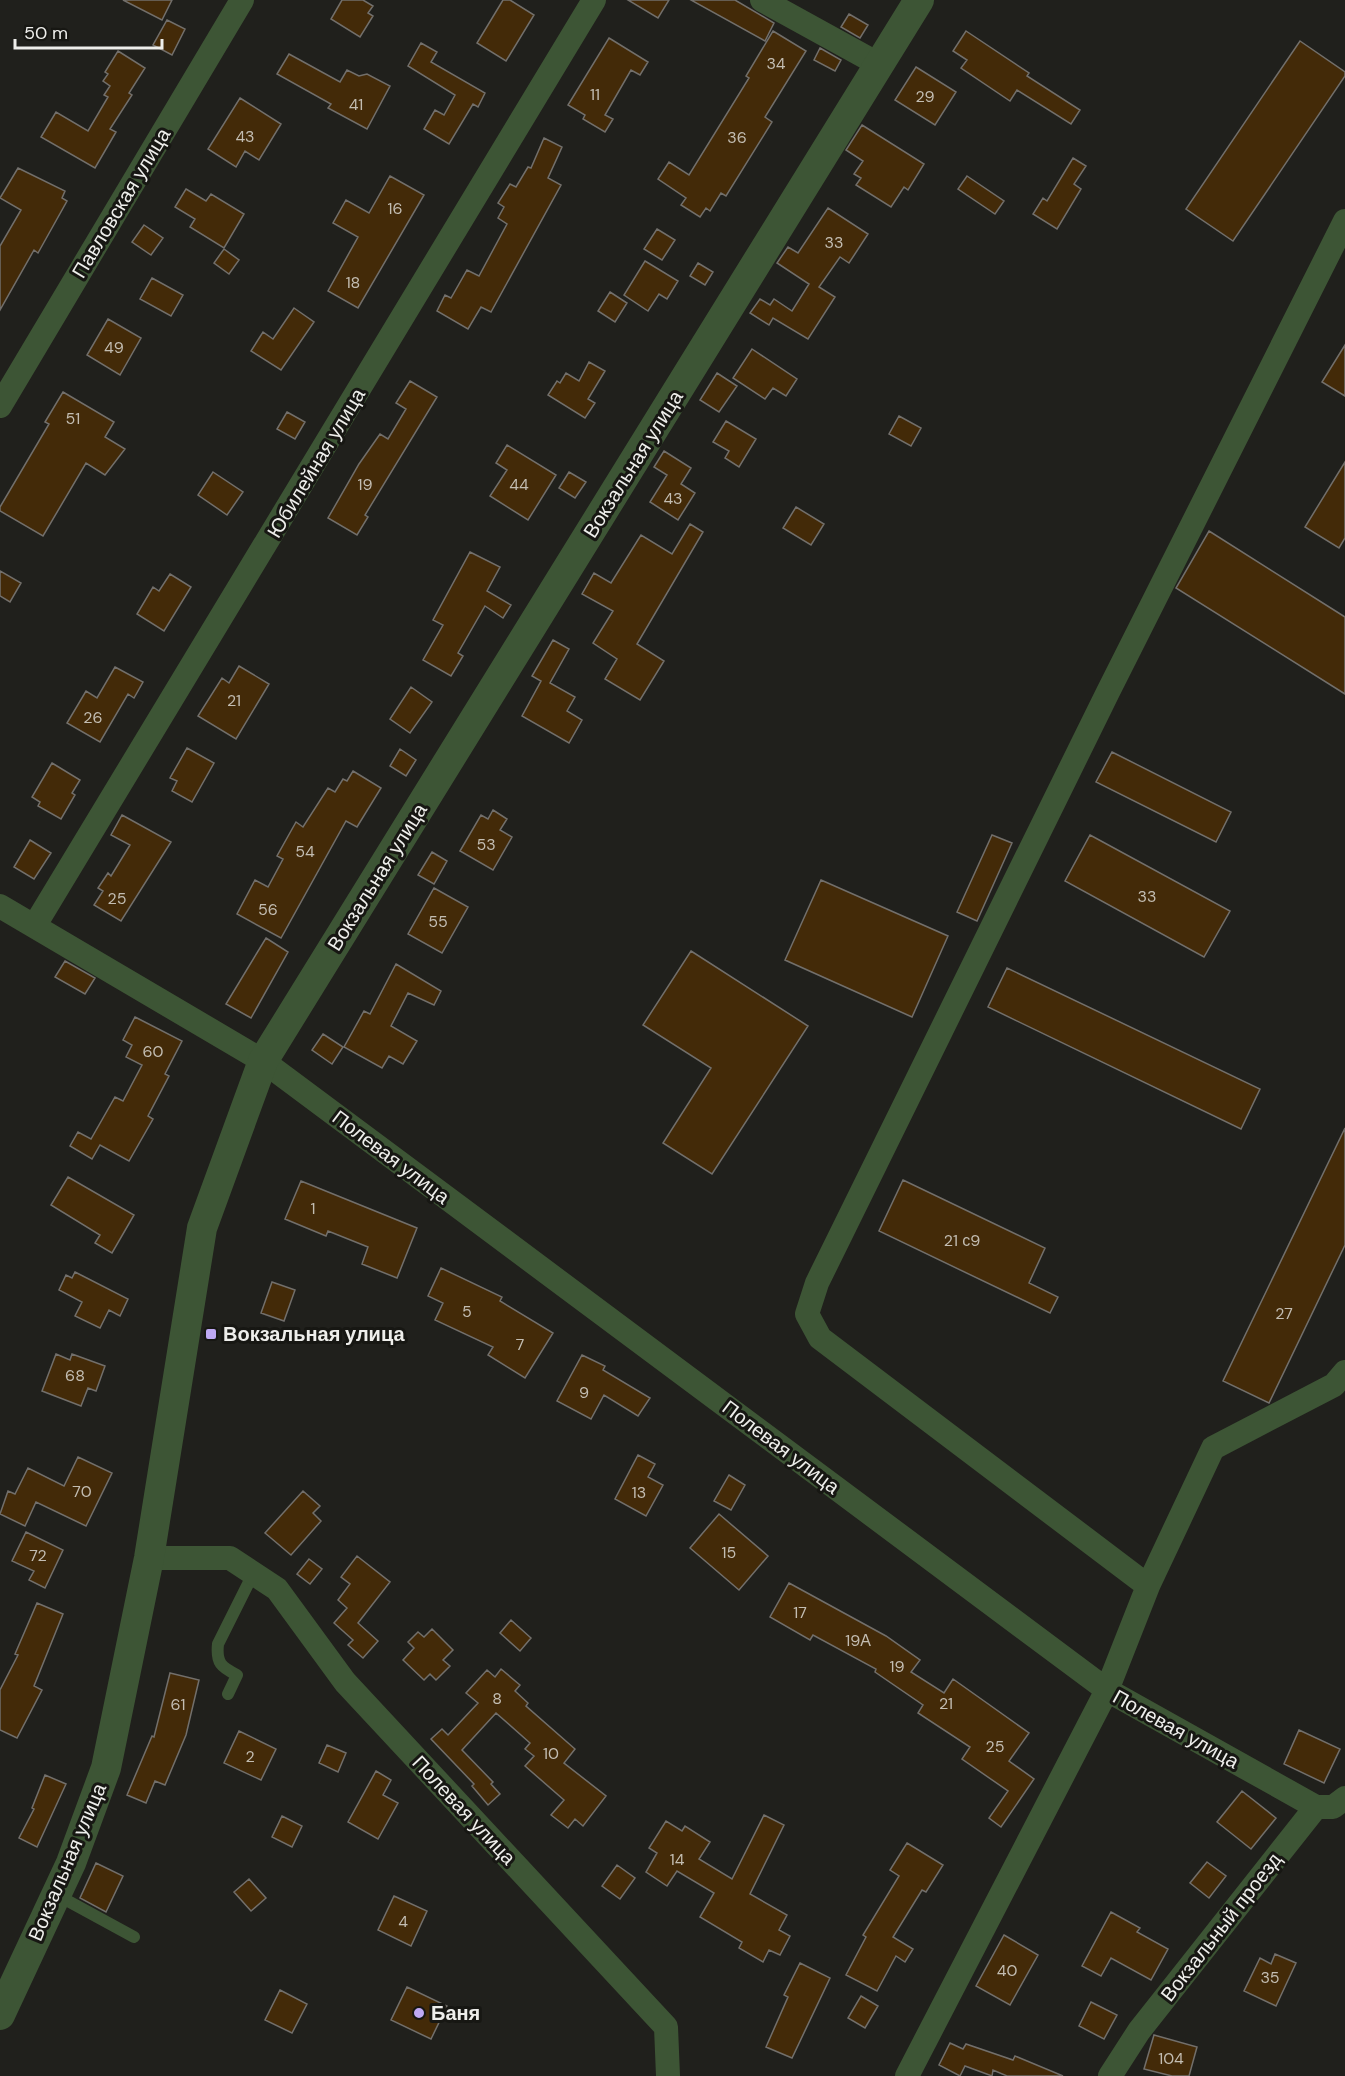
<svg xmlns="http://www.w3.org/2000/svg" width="1345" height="2076" font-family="'DM Sans',sans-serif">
<rect width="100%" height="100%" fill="#20201c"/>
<path fill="#432a08" stroke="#726f6b" stroke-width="1.5" d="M123 0H172L162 20Z
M342 0H363L373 6 368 13 373 16 360 37 331 19Z
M503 0H510L534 15 506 61 477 43Z
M628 0H669L658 18Z
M691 0H735L774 23 765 41Z
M849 14 868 25 860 38 841 27Z
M167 20 185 29 172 55 153 45Z
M773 31 806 51 765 117 772 122 726 196 721 193 710 211 706 208 700 217 681 205 686 198 658 179 669 162 689 175 749 78 746 76Z
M966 31 1029 73 1027 76 1080 110 1071 124 1017 90 1010 101 961 68 967 60 953 51Z
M609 38 648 62 640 75 631 70 605 115 613 119 605 132 583 119 585 115 568 105Z
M1300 41 1345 72V76L1233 241 1186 209Z
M421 43 437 52 431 62 485 93 478 107 473 104 449 144 424 129 435 110 444 115 455 95 408 66Z
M820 48 841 60 835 71 814 60Z
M118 51 145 68 129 93 132 95 110 129 116 132 95 168 41 137 56 112 88 131 108 97 104 95 110 86 103 81 108 74 105 72Z
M289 54 340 82 347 70 359 76 367 74 390 86 367 129 328 108 331 104 277 74Z
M916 67 956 92 935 125 895 100Z
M240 98 281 124 259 160 245 151 236 167 208 149Z
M862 125 924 164 908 190 904 187 891 207 856 185 861 178 854 174 863 161 846 150Z
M544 138 562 147 548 178 561 185 491 312 481 307 468 329 437 311 445 295 451 298 467 270 479 276 507 224 498 218 504 207 498 203 510 184 516 187 528 167 531 168Z
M1073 158 1086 166 1074 184 1081 189 1057 229 1033 214 1043 198 1047 201Z
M18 168 65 191 62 198 67 201 38 253 34 250 0 310V246L21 210 0 198Z
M390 176 424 195 358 308 328 291 358 237 333 223 346 200 369 213Z
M967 176 1004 201 995 214 958 189Z
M186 189 206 201 211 194 244 214 224 248 190 227 195 219 175 207Z
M828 208 868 234 849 263 840 257 819 287 835 297 808 339 773 318 769 325 750 313 760 299 770 305 774 299 792 311 809 284 777 263 788 247 798 253Z
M144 225 163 238 151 255 132 242Z
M657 229 675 240 662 260 644 249Z
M224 249 239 260 229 274 214 263Z
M645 261 678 281 667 299 659 294 648 311 624 295Z
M698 263 713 272 705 285 690 276Z
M152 278 183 295 171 316 140 299Z
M610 292 627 303 615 322 598 311Z
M294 308 314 322 281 370 251 351 263 332 273 339Z
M108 319 141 338 120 375 87 355Z
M1345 345V396L1322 382Z
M752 349 797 379 786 396 773 388 765 399 733 378Z
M589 362 605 371 588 399 595 403 585 418 548 395 557 381 560 383 566 373 579 381Z
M717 373 737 386 719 412 700 400Z
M410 381 437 397 365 515 368 517 357 535 328 518 359 464 380 434 388 439 406 409 396 403Z
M63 392 114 422 105 437 125 449 105 475 86 463 43 536 0 511V507L49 424 45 422Z
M287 412 305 422 295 439 277 429Z
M899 416 921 428 911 446 889 434Z
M726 421 756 439 739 467 725 458 729 451 713 442Z
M507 445 556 475 528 520 490 496 507 470 496 463Z
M664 451 691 468 681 484 695 493 678 520 650 502 667 475 654 467Z
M1345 462V538L1339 548 1305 527Z
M213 472 243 492 227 515 198 495Z
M569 472 586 482 575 498 559 488Z
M796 507 824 524 811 545 783 528Z
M690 524 703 532 637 644 664 661 640 700 605 679 617 659 593 643 613 611 582 594 594 573 611 583 641 535 672 554Z
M1209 531 1345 617V694L1176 588Z
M470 552 500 567 487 591 511 605 503 618 485 606 458 653 463 656 451 676 423 660 443 625 433 620Z
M0 571 21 583 10 602 0 596Z
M170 574 191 587 164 631 137 614 153 587 159 591Z
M553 640 569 649 550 683 575 697 567 711 582 720 569 743 522 716 541 681 532 676Z
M239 666 269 684 236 739 198 716 222 678 229 683Z
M115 667 143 682 134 698 128 694 100 742 67 723 86 691 97 698Z
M411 687 432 702 410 733 390 719Z
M187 748 214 763 192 802 172 791 177 781 170 778Z
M400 749 416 760 406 776 390 766Z
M1112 752 1231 812 1216 842 1096 782Z
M52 763 80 780 72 793 75 795 61 819 38 806 40 802 32 797Z
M353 771 381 788 357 827 346 821 281 938 237 914 255 880 268 887 283 859 277 856 296 822 303 827 328 788 335 792 343 779 347 781Z
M493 810 507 819 500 830 512 837 493 870 460 851 481 815 488 819Z
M122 815 171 842 121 921 94 905 103 891 98 888 108 873 111 876 130 845 111 835Z
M992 835 1012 843 977 921 957 912Z
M1090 835 1230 911 1204 957 1065 881Z
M30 840 51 853 34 879 14 867Z
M432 852 447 861 434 884 418 875Z
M821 880 948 936 912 1017 785 960Z
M434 888 468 907 442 953 408 934Z
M266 938 288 952 251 1018 226 1004Z
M691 951 808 1026 712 1174 663 1143 711 1068 643 1025Z
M65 961 95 978 85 994 55 977Z
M396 964 441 991 434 1005 408 993 391 1026 417 1041 403 1064 389 1056 382 1068 344 1047 364 1011 370 1014Z
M1007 968 1260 1089 1241 1129 988 1007Z
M135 1017 182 1041 165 1074 169 1076 148 1116 153 1119 129 1161 100 1145 92 1159 70 1146 78 1132 91 1139 115 1097 123 1101 142 1065 126 1057 132 1045 123 1040Z
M323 1034 343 1047 332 1064 312 1050Z
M1345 1128V1245L1269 1403 1223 1381Z
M68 1177 134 1215 112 1253 95 1243 100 1235 51 1205Z
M903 1180 1045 1248 1029 1283 1058 1297 1050 1313 879 1231Z
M301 1181 417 1228 397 1278 362 1264 368 1247 328 1231 326 1236 285 1219Z
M441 1268 502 1297 500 1301 553 1333 525 1378 488 1355 493 1347 435 1320 443 1303 428 1296Z
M75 1272 128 1299 120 1316 109 1310 100 1328 75 1316 82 1302 59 1290 66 1275 72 1278Z
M272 1282 295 1290 284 1321 261 1313Z
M56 1354 70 1360 72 1354 105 1366 96 1391 88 1388 81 1406 42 1391Z
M582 1355 605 1366 603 1370 650 1398 638 1416 604 1395 591 1419 557 1401Z
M638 1455 655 1464 648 1477 663 1485 646 1516 615 1499Z
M78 1457 112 1473 86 1526 36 1502 25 1526 0 1514 8 1491 15 1494 28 1468 64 1486Z
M729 1475 745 1485 731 1510 714 1501Z
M303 1491 320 1506 313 1513 321 1521 291 1555 265 1533Z
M719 1514 768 1556 739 1590 690 1548Z
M26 1532 63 1550 45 1588 29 1580 34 1571 12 1561Z
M357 1556 390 1582 358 1623 378 1641 363 1658 348 1645 353 1640 334 1623 347 1608 338 1600 350 1584 341 1577Z
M309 1559 322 1569 310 1584 297 1574Z
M789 1583 886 1636 920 1660 911 1672 944 1693 953 1679 1029 1733 1009 1761 1034 1779 1001 1827 989 1818 1008 1791 962 1759 970 1747 918 1713 923 1705 875 1672 876 1669 813 1635 810 1640 770 1617Z
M37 1603 63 1614 34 1686 42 1690 17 1738 0 1730V1690L18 1655 15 1654Z
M511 1620 531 1638 520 1651 500 1633Z
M432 1629 453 1650 443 1660 450 1666 436 1680 430 1674 424 1680 403 1660 414 1648 408 1642 418 1632 424 1637Z
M501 1669 520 1685 515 1691 528 1703 526 1706 575 1749 564 1763 606 1796 583 1826 575 1819 568 1828 551 1815 564 1800 525 1766 534 1756 525 1749 530 1743 496 1713 462 1750 493 1782 491 1784 500 1794 488 1805 472 1786 474 1784 431 1739 442 1729 448 1735 478 1703 466 1693 487 1670 495 1677Z
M170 1673 199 1680 186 1735 165 1785 155 1781 146 1803 127 1795 152 1736 154 1737Z
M1299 1730 1340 1749 1324 1783 1284 1764Z
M239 1731 276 1749 261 1780 224 1763Z
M327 1745 346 1753 338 1772 319 1763Z
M376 1771 391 1780 383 1795 398 1803 378 1839 348 1822Z
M45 1775 66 1784 37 1847 19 1838 34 1809 32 1808Z
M1242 1791 1276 1818 1251 1849 1217 1822Z
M764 1815 784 1825 750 1894 787 1915 779 1930 790 1936 780 1955 769 1950 763 1962 739 1948 742 1942 700 1917 714 1893 677 1871 667 1886 646 1872 657 1853 649 1848 666 1821 682 1831 685 1826 710 1842 699 1859 732 1879Z
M282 1816 302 1826 292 1847 272 1837Z
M907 1843 943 1865 926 1892 922 1890 893 1937 913 1949 905 1962 896 1956 877 1991 846 1975 866 1937 863 1935 899 1876 890 1870Z
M1207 1862 1226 1876 1209 1898 1190 1883Z
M96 1863 123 1876 106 1912 80 1898Z
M617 1865 635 1878 620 1899 602 1886Z
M249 1879 266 1898 251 1911 234 1892Z
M394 1896 427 1911 411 1946 378 1930Z
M1111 1912 1140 1928 1137 1932 1168 1949 1151 1980 1111 1958 1101 1976 1082 1966Z
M1004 1935 1038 1955 1010 2005 976 1986Z
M1275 1954 1296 1963 1276 2006 1244 1991 1260 1958 1271 1964Z
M800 1963 830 1978 792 2058 766 2047 788 1997 784 1995Z
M407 1987 447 2006 431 2039 391 2020Z
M280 1990 307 2004 292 2033 265 2020Z
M861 1996 878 2006 865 2028 848 2018Z
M1091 2002 1117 2015 1104 2039 1079 2026Z
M1154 2035 1197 2047 1189 2076H1172L1144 2069Z
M950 2043 963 2049 966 2044 1013 2060 1015 2056 1063 2076H1007L993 2070 992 2076 965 2066 960 2076 939 2065Z"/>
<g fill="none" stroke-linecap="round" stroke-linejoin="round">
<path stroke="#3d5535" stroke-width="12" d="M228 1694 237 1675C221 1667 216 1663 218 1644L253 1574
M57 1895 134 1937"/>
<path stroke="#3d5535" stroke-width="24" d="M762 0 880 65
M0 406 242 0
M0 906 263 1061 1107 1690 1316 1807
M35 925 594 0
M149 1558H230L277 1589 345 1682 666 2027 668 2076
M1148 1586 1213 1448 1334 1385 1345 1372
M907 2076 1107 1690 1148 1586 820 1338 807 1314 817 1283 1108 692 1345 221
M1110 2076 1139 2031 1316 1807H1333L1345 1798"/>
<path stroke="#3d5535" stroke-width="30" d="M0 2015 71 1863 106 1768 149 1558 202 1228 263 1061 919 0"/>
</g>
<g fill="#bfa9f4" stroke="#171713" stroke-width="2">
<rect x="205" y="1328" width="12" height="12" rx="3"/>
<circle cx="419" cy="2013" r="6"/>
</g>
<g text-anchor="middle" stroke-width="6" stroke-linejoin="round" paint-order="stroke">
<g font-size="16" fill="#c3bdb2">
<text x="776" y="69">34</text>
<text x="595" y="100">11</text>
<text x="925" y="102">29</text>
<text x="356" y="110">41</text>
<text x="245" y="142">43</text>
<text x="737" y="143">36</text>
<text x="395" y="214">16</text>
<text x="834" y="248">33</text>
<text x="353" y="288">18</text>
<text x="114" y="353">49</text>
<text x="73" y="424">51</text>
<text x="365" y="490">19</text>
<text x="519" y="490">44</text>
<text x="673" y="504">43</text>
<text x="234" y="706">21</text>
<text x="93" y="723">26</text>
<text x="486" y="850">53</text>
<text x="305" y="857">54</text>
<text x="1147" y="902">33</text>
<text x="117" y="904">25</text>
<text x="268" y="915">56</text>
<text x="438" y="927">55</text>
<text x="153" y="1057">60</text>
<text x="313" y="1214">1</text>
<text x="962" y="1246">21 с9</text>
<text x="467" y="1317">5</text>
<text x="1284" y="1319">27</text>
<text x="520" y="1350">7</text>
<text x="75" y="1381">68</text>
<text x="584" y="1398">9</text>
<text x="82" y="1497">70</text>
<text x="639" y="1498">13</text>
<text x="729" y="1558">15</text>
<text x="38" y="1561">72</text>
<text x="800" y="1618">17</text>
<text x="858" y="1646">19А</text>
<text x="897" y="1672">19</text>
<text x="497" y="1704">8</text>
<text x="946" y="1709">21</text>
<text x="178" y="1710">61</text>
<text x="995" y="1752">25</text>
<text x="551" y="1759">10</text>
<text x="250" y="1762">2</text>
<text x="677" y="1865">14</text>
<text x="403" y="1927">4</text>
<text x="1007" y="1976">40</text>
<text x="1270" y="1983">35</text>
<text x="1171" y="2064">104</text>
</g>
<g font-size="20" fill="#eeeeeb" stroke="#171713">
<text transform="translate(121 203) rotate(-59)" y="7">Павловская улица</text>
<text transform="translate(316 463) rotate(-59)" y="7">Юбилейная улица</text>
<text transform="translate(633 464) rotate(-58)" y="7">Вокзальная улица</text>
<text transform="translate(377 877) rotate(-58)" y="7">Вокзальная улица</text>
<text transform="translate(391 1157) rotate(37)" y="7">Полевая улица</text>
<text transform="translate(781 1447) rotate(37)" y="7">Полевая улица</text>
<text transform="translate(1176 1729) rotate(29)" y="7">Полевая улица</text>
<text transform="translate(464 1810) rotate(47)" y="7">Полевая улица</text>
<text transform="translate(67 1862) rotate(-67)" y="7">Вокзальная улица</text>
<text transform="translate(1221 1927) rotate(-52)" y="7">Вокзальный проезд</text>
</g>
<g font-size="20" font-weight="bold" fill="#eeeeeb" stroke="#171713" text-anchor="start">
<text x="223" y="1341">Вокзальная улица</text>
<text x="431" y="2020">Баня</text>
</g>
</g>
<path d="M15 39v9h147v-9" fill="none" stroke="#eeeeeb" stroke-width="3"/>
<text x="24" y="39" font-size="18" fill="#eeeeeb" stroke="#171713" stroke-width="4.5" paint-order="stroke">50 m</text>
</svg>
